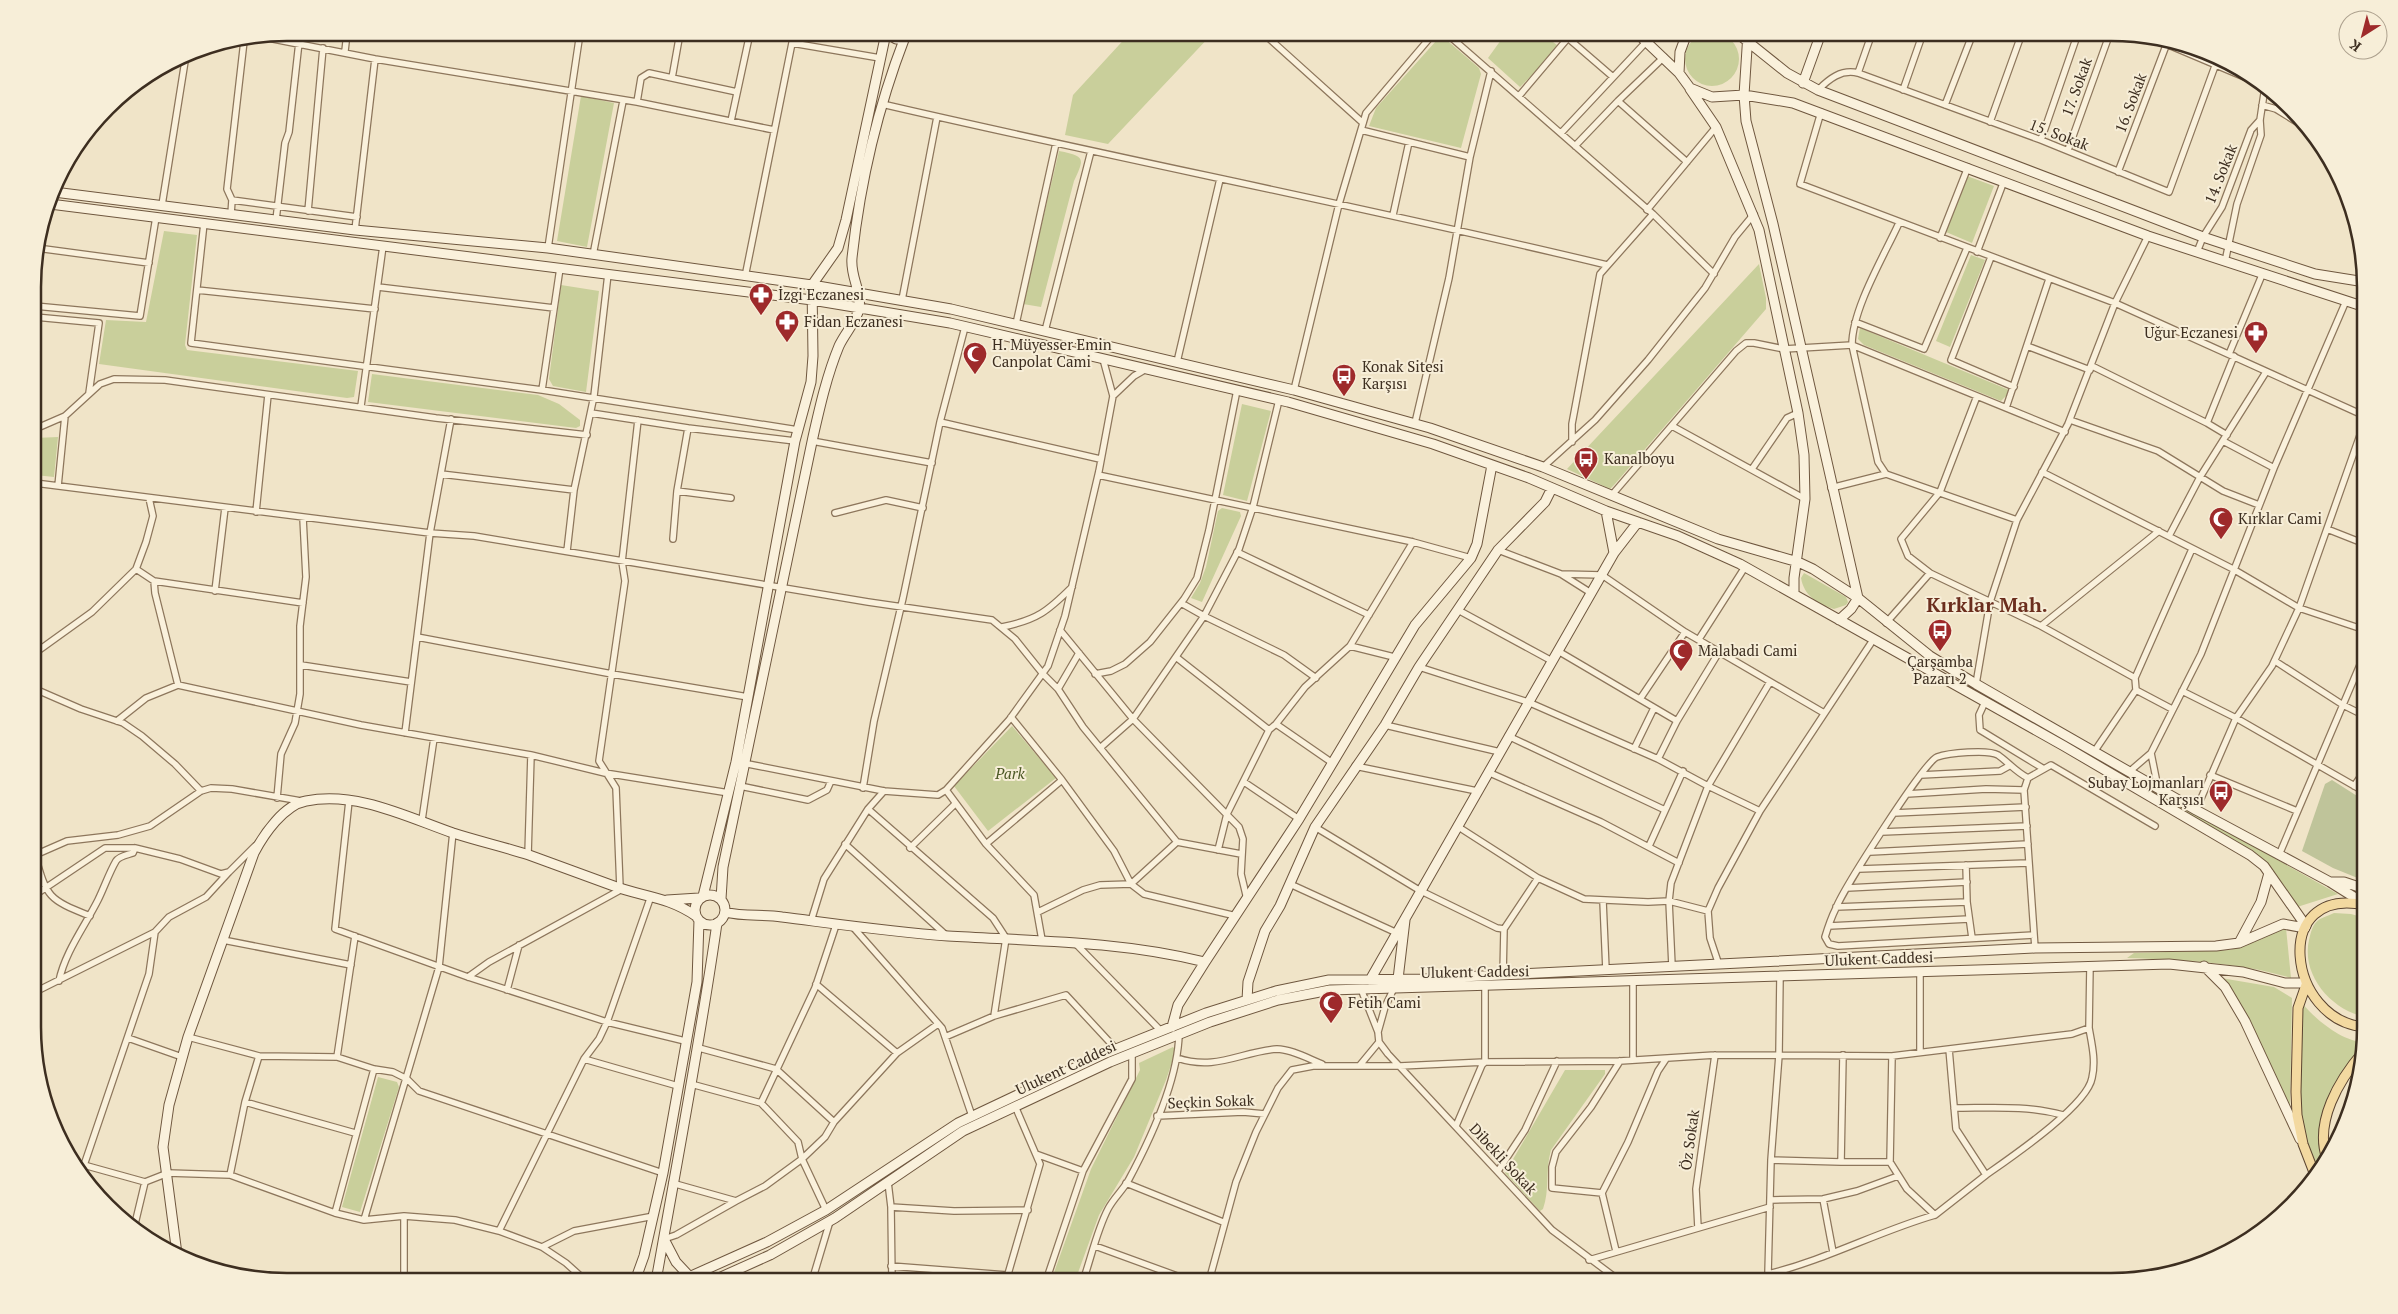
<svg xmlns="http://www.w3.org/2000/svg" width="2398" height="1314" font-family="'PT Serif',serif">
<rect width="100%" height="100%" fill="#f0e4c8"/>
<path fill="#c9cf9b" d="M1685 59a27 27 0 1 1 54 0a27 27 0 1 1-54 0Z
M1130 33H1213L1108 144 1065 135 1073 95Z
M1506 33H1541L1557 45 1554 53 1520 87 1488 58Z
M1443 37 1479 68 1481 74 1461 148 1369 126 1376 108 1436 41Z
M581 96 614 103 587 247 557 241Z
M1059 151C1085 156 1085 158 1074 181L1041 307 1023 304Z
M1967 176 1994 186 1972 243 1946 232Z
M164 231 197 235 185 345 187 350 358 371 354 397 347 398 99 364 106 320 146 322Z
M1971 255 1985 260 1950 347 1936 341Z
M1759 264 1766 298V309L1614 485 1610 489 1567 469Z
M561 285 599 291 586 392 553 386 549 379Z
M1860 328 2009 390V393L2001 401 1864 345 1858 339Z
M372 374 538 395 559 404 580 420V426L576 428 368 402Z
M1242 404 1271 411 1247 501 1223 495Z
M58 437 54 477 35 475V438Z
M1222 508 1240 512 1241 516 1202 602 1191 598 1200 583 1206 567 1218 511Z
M1804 573 1846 597 1848 602 1846 605 1834 609C1818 604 1804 596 1801 578Z
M1012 726 1056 778 988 831 954 786Z
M2045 729 2338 894 2294 908 2272 871 2044 732Z
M2334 913 2351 914 2365 918V1017C2331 1010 2301 975 2309 940 2311 932 2312 924 2320 919 2324 917 2330 915 2334 913Z
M2286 928 2291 978C2238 962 2183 960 2127 958L2134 953 2230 950Z
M2221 978 2274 987 2292 998 2290 1110Z
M2303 1004C2316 1020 2343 1042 2364 1042 2339 1078 2308 1117 2324 1164L2317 1173 2302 1125 2300 1093Z
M1173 1047 1176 1050 1166 1080 1134 1157 1099 1215 1075 1281H1051L1091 1169 1140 1070 1139 1063Z
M1565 1070H1605V1074L1551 1150C1545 1170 1550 1190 1543 1209L1540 1211 1505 1173Z
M378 1077 397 1082 399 1087 360 1212 342 1207Z"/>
<path fill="#bfc49a" d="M2332 780 2365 801V881L2333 868 2302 851 2325 784Z"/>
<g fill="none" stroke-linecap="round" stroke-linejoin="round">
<defs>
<path id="street" d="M1263 33 1363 123
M1446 33 1653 214 1714 274
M1562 33 1613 77
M263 37 375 59 637 102 774 130
M2152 38 2261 84
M792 43 880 58
M345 51 347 33
M1858 73 1872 33
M672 78 680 33
M1818 90C1829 79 1841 69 1858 73L2041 140 2169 192 2215 66
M1903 90 1923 33
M1519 96 1568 38
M1618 101 1687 162
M637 102 641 78 649 73 737 92
M882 104C1123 160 1366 207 1607 265
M1945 105 1973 33
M2262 105 2276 109 2310 130
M1821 112 1800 184 2115 303 2365 416
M731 121 750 33
M1990 122 2022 33
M1361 130 1470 157
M1561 133 1647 41
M2041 140 2078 33
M1575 146 1618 101 1664 57
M2068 150 2110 33
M2118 172 2167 43
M232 200 357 217
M162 205 186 55
M1647 210 1716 127
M308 211 323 48
M231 214 232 200 227 189 244 41
M1393 215 1409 142
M276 220 285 143 289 132 300 33
M204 223 191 343 542 390 798 430
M1899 223C1884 256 1852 309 1852 345L1878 462 1886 474 2017 520
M355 230 375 59
M1940 238 1968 167
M37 248 149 263
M548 248 580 33
M1977 252 2004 181
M2197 252 2203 237 2222 207 2251 130 2260 120
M593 255 623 101
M1991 257 1951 360 2014 387
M2225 262 2237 204 2261 135 2260 120 2265 87
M745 277 794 33
M378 287 554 308
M197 290 375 309
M902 300 937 117
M35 306 140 316 156 217
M35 317 99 323 89 393
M1855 322 1924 349 1967 248
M1016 324 1056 143
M1045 331 1091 151
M2027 346 2090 370
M2229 354 2262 275
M1177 362 1220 179
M2092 366 2207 423 2227 435
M542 390 560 268
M1294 390 1339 204 1366 113 1434 33
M1113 396 1134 376 1146 369
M1977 396 1940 492 1901 539 1908 556 1930 573 2041 626 2135 678 2136 690 2172 709
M361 406 383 246
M2006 408 2049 279
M591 413 688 428 795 441
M2070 420 2158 451 2223 491 2259 505
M940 422 1100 459
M1415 423 1449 278 1470 157 1491 71
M2207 423 2234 356
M1672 426 1805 499
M35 429 65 416 100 384 114 379 165 380 436 418 587 435
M812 441 932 463
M2223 441 2274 468
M1572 442V424L1600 274 1653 214
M1543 467 1595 420 1648 360 1705 288 1735 237 1754 214
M1752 469 1787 418 1798 413
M2042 472 2233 569 2299 608 2365 630
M441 474 574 490
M1098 475 1413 542 1471 558
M35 483 430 533 474 536 868 602 992 620 1015 639 1043 674 1058 689
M58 486 65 416
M1831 488 1886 474
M677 491 731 498
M1611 496 1736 351 1746 343H1754L1784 349 1852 345 2065 432
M256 512 268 395
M835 513 886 500 923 508
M2327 529 2365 544
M2169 536 2200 477 2266 372
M673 539 677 491 688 428
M1498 550 1561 574 1591 593
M567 551 574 490 594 396 608 274
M1237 552 1369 615
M136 569 154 581 303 603
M1561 574 1602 575 1685 632 1824 713
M154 581 155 593 178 685
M215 591 225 508
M1181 603 1204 616 1284 655 1316 678
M1458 610 1552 661
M1886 623 1930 573
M2041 626 2159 531
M1002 627C1037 620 1048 611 1072 587
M1060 630 1133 719 1239 827 1243 839 1241 874 1247 899
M417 637 612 674 748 697
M1699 639 1745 567
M1350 646 1394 657
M1558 651 1677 721
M35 653 92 612 136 569 146 542 153 516 149 498
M1176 657 1269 730
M2275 661 2343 705 2365 716
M301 665 411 682
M1419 667 1528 702 1658 759 1708 786 1760 811 1873 640
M1095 674 1111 671 1125 664 1150 642 1184 599 1197 578 1209 530 1237 390
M2135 678 2192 549
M1976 684 1990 602 2017 520 2068 424 2115 303 2148 236
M35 689 81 709 123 723 142 736 175 764 201 791
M2182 691 2236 718 2365 792
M1640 699 1685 632
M1985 702 1979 715 1980 730 2044 769
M1011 717 1062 780 1114 851 1131 884 1144 894 1236 916
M117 721 146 698 178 685 361 725 531 755 605 773 729 793
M1276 724 1331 762
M1385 725 1500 752
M405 733 430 533 451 419
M1508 736 1665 810
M1100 748 1133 719 1204 616 1239 549 1253 507 1279 400
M1634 749 1654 708
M2094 752 2136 690
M1658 759 1677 721 1719 652
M743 763 884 791 938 795 946 790 1009 720 1048 666 1065 616 1099 471 1113 396 1103 359
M1355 766 1477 791
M2129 772 2151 753
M1490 773 1601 822 1679 863
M1921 775 2000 771 2009 766
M2210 775 2297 811
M2028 778C2016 772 2008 762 1998 755 1988 749 1948 753 1937 757 1924 762 1844 888 1836 908 1831 918 1828 927 1825 937L1829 944 1838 946 2034 935
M1244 782 1299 819
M740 786 808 800 827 790 831 781
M2354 786 2365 770
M863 788 874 721 903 598 940 422 965 327
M2158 788 2151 753 2201 654 2274 468 2346 301
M946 790 986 844 1034 895 1042 940
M1907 794 1986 789 2024 790
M277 798 281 754 295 723 300 694V626L306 577 303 518
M349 801 335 929 468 977 607 1022 685 1041
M868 809 993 918 1006 938 994 1016
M2196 810 2236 718 2272 666 2299 608 2365 421
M1894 813 2026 807
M422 820 434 738
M1457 826 1538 878 1584 899 1648 902 1669 901 1671 883 1708 786 1770 682
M1315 827 1419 890 1497 928 1504 929 1538 878
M1882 832 2027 826
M1177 842 1241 854
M845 844 947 936
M986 844 1062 780
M1649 846 1683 771
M910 848 955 804
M1218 850 1227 814 1269 730 1276 724 1305 687 1350 646 1413 542
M1870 852 2028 844
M35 855 67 841 118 835 150 826 201 791 211 788 232 789 301 801
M35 855C47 898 48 899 90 916
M528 855 531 755
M2279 855 2365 653
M1966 865 1967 902 1972 938
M1859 869 2028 863
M1290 884 1397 933
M620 888 616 788 599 761 625 581 622 562 638 420
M1847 888 1967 882
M35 895 105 848H135L180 859 221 874 229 872 255 846
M1603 901 1606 970
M1836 907 1967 902
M1708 911 1718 888 1760 811
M1038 912 1083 890 1100 885 1131 884 1177 842 1083 727 1058 689 1079 653
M811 921 824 879 868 809 884 791
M1829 926 1969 919
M853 927 942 1028 972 1116
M223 940 351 965
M1075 943 1161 1031
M2035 948 2024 790 2028 778 2051 765 2155 826
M1672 966 1669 901 1708 911 1710 938 1719 965
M1503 975 1504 929
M468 977 489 962 622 889
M59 981C65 952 85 926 98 900 104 888 109 873 116 861 119 856 127 855 133 853L135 848
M816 984 897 1053
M507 990 519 945
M35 992 155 932
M1378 1032 1385 1007 1394 988
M188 1037 259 1056 337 1057 374 1069 393 1072 407 1079 419 1091 663 1173
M945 1037 994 1016 1066 995 1116 1049
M128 1038 182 1057
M1379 1042 1388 1054 1552 1230 1620 1281
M699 1048 776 1069 834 1122
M1920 1052V972
M1892 1056 1890 1162 1907 1189 1935 1215 1986 1175 1956 1129 1949 1049
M337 1057 355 936
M1177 1058C1216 1071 1240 1052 1277 1049 1291 1049 1309 1059 1322 1064
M584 1059 678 1086
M1633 1060V981
M1360 1065 1379 1042 1378 1032 1361 989
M691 1084 761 1103 798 1142 802 1159 826 1210
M245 1102 355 1133
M761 1103 815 988 836 925
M1954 1108C1991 1108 2027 1105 2063 1115
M1157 1116 1243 1112 1265 1114
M1456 1126 1482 1065 1485 1062V986
M1036 1154 1083 1171
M1771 1160 1841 1162 1843 1055
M73 1162 145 1182 168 1173 230 1175 335 1213 364 1220 404 1216 455 1220 499 1231 542 1247 566 1263 586 1281
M1841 1162H1890
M1498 1171 1525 1130 1557 1061
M81 1174 149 974 155 932 169 917 206 897 229 872
M230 1175 245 1102 259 1056
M1986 1175C2010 1158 2087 1106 2092 1078 2096 1061 2092 1045 2089 1028
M888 1182 891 1207 892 1281
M672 1183 736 1201 765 1186 802 1159 825 1137 834 1122 897 1053 938 1024
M1126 1183 1223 1222
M1602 1193 1552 1188V1167L1556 1152 1591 1107 1620 1061
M1823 1199 1833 1252
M1771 1200 1823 1199 1857 1191 1898 1176
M891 1207 954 1211 1028 1210
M335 1213 374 1069
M404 1216V1281
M364 1220 439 967 453 832
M134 1228 145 1182
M1698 1228 1696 1189 1715 1055
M499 1231 584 1059 599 1039 607 1022 651 896
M664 1239 676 1235 736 1201
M1095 1246 1191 1281
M542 1247 574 1231 654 1216
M1616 1251 1602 1193 1628 1142 1658 1071 1666 1059
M1589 1260 1770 1207
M891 1266 1007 1275
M1768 1274C1826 1260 1879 1231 1935 1215
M812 1281 830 1221
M1006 1281 1040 1164 1015 1106
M1046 1281 1083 1171 1132 1079V1053
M1083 1281C1091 1258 1097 1230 1108 1209 1113 1199 1122 1191 1128 1181 1150 1140 1178 1080 1179 1034
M1209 1281 1236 1182 1256 1132 1278 1088 1292 1070 1313 1066H1400L1485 1062 1620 1061 1715 1055 1892 1056 2072 1034 2089 1028 2090 966
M1755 1281 1768 1274 1771 1160 1779 1055 1780 976"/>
<path id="secondary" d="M886 33 896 39 905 37 910 33
M1637 33 1679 73 1690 88 1712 97 1744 95 1793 103 2148 236 2365 307
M1737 33 1787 73 1818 90 2203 237 2315 274 2365 282
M1748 33 1744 95 1746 121 1773 224 1858 598 1851 609 1839 620
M1679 73 1680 52 1687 33
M1803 83 1821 33
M1690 89 1716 127 1759 230 1798 413 1804 455 1805 499 1794 578V594
M54 192 355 230 548 248 812 285 951 309 1294 390 1430 428 1543 467 1718 539 1798 562 1813 569 1858 598 1930 656 1976 684 2196 810 2330 882 2365 904
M50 204 812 300 950 323 1288 402 1433 444 1529 478 1606 511 1678 536 1740 564 2064 746 2250 855 2264 866 2306 926
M1606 511 1614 553
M2330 882H2344L2365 889
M695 910a15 15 0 1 1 30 0a15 15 0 1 1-30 0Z
M703 896 736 762 795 441 811 382 813 356 812 285 838 248 846 220 886 33
M721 899 723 867 813 437C820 406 827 375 839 346 845 333 856 322 859 309 862 291 850 277 852 258 860 183 878 107 905 37
M667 900 699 898
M725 912C744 917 762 914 782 917 837 924 892 932 948 936 1034 941 1121 941 1205 962
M2239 943 2261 902 2269 873
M2204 966 2225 987 2245 1021 2300 1139
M1398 979 1405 920
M1370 980 1614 553 1638 522
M1247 1000 1248 982 1265 931 1280 906 1315 827 1385 725 1419 667 1498 550 1545 502 1552 488
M1172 1027 1178 1005 1205 962 1299 819 1415 625 1471 558 1477 544 1492 465
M664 1239 676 1262 690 1277
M177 1254 163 1147 169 1105 188 1037 254 853C264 834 284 805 306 801 357 791 407 817 453 833 478 841 504 847 529 855 557 865 584 875 611 885 642 897 667 896 696 916
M635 1281 644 1256 663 1173 697 982 699 920
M656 1281C677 1162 700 1043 717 923
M680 1281 767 1242 826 1210 958 1123 1106 1053 1206 1013 1276 991 1329 980 1422 979 2035 948 2216 946 2239 943 2283 924 2305 928
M712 1281 770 1255 835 1218 963 1131 1110 1062 1210 1022 1278 1000 1330 990 2169 964 2243 972 2285 983H2305"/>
<path id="primary" d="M2365 905C2270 885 2287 1021 2365 1027
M2306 985 2298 1008 2296 1092 2297 1115 2303 1144 2315 1175
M2327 1159C2314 1122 2339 1080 2363 1052"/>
</defs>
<use href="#street" stroke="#8d765c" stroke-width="8"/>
<use href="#secondary" stroke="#6f573f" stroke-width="11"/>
<use href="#primary" stroke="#5b4430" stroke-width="11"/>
<use href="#street" stroke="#faf1dc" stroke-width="5.5"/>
<use href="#secondary" stroke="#faf1dc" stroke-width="9"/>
<use href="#primary" stroke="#f3d9a0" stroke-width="9"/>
</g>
<defs>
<symbol id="pharmacy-pin" viewBox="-11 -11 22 30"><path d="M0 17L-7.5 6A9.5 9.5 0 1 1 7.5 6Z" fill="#9e2a2b" stroke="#f7eed8"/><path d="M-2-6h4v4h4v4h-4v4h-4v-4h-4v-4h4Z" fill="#fff"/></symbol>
<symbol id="mosque-pin" viewBox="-11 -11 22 30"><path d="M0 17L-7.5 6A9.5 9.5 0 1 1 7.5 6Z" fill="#9e2a2b" stroke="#f7eed8"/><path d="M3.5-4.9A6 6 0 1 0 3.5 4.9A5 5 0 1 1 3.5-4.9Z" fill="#fff"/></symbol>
<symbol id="bus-pin" viewBox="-11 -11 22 30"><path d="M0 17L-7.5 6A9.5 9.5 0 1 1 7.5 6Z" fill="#9e2a2b" stroke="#f7eed8"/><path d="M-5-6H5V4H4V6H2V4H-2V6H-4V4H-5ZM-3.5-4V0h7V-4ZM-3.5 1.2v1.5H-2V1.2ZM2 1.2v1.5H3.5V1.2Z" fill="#fff"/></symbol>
</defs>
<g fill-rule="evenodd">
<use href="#pharmacy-pin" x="747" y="281" width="28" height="38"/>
<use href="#pharmacy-pin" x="773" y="308" width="28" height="38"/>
<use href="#pharmacy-pin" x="2242" y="319" width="28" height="38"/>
<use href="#mosque-pin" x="961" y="340" width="28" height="38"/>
<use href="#bus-pin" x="1330" y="362" width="28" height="38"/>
<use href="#bus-pin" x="1572" y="445" width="28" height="38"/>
<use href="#mosque-pin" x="2207" y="505" width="28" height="38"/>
<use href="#bus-pin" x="1926" y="617" width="28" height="38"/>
<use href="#mosque-pin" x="1667" y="637" width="28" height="38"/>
<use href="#bus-pin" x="2207" y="778" width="28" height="38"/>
<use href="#mosque-pin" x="1317" y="989" width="28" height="38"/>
</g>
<g text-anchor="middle" stroke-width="4" stroke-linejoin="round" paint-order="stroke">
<g font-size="15" fill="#3d2e20" stroke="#f7eed8">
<text transform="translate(2077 87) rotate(-70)" y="5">17. Sokak</text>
<text transform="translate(2131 103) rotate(-69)" y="5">16. Sokak</text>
<text transform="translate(2059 135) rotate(21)" y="5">15. Sokak</text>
<text transform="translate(2221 174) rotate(-68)" y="5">14. Sokak</text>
<text transform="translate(1879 959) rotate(-2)" y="5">Ulukent Caddesi</text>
<text transform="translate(1475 972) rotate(-1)" y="5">Ulukent Caddesi</text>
<text transform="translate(1066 1068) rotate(-25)" y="5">Ulukent Caddesi</text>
<text transform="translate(1211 1102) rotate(-2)" y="5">Seçkin Sokak</text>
<text transform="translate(1690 1140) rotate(-82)" y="5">Öz Sokak</text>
<text transform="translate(1503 1159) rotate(47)" y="5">Dibekli Sokak</text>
</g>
<g font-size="15" fill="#3d2e20" stroke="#f7eed8" text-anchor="start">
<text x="778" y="300">İzgi Eczanesi</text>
<text x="804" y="327">Fidan Eczanesi</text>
<text x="2238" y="338" text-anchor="end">Uğur Eczanesi</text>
<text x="992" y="350">H. Müyesser Emin<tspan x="992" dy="17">Canpolat Cami</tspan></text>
<text x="1362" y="372">Konak Sitesi<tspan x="1362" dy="17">Karşısı</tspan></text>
<text x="1604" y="464">Kanalboyu</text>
<text x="2238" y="524">Kırklar Cami</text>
<text x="1698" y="656">Malabadi Cami</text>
<text x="1940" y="667" text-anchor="middle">Çarşamba<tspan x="1940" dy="17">Pazarı 2</tspan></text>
<text x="2204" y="788" text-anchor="end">Subay Lojmanları<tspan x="2204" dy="17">Karşısı</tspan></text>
<text x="1348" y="1008">Fetih Cami</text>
</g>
<g font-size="15" font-style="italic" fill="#4d5a26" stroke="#f7eed8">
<text x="1010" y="779">Park</text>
</g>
<g font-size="20" font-weight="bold" fill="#6b2e1e" stroke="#f7eed8">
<text x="1987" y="612">Kırklar Mah.</text>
</g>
</g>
<path d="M0 0H2398V1314H0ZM287 41H2111A246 246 0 0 1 2357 287V1027A246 246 0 0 1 2111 1273H287A246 246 0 0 1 41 1027V287A246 246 0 0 1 287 41Z" fill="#f7eed8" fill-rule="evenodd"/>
<path fill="none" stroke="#3d2e20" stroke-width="2.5" d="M287 41H2111A246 246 0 0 1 2357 287V1027A246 246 0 0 1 2111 1273H287A246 246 0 0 1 41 1027V287A246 246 0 0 1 287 41Z"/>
<g transform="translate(2363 35) rotate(216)"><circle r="24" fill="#f7eed8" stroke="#ada18e"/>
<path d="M0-4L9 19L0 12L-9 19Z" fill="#9e2a2b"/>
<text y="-8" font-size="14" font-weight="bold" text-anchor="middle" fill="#3d2e20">K</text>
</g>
</svg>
